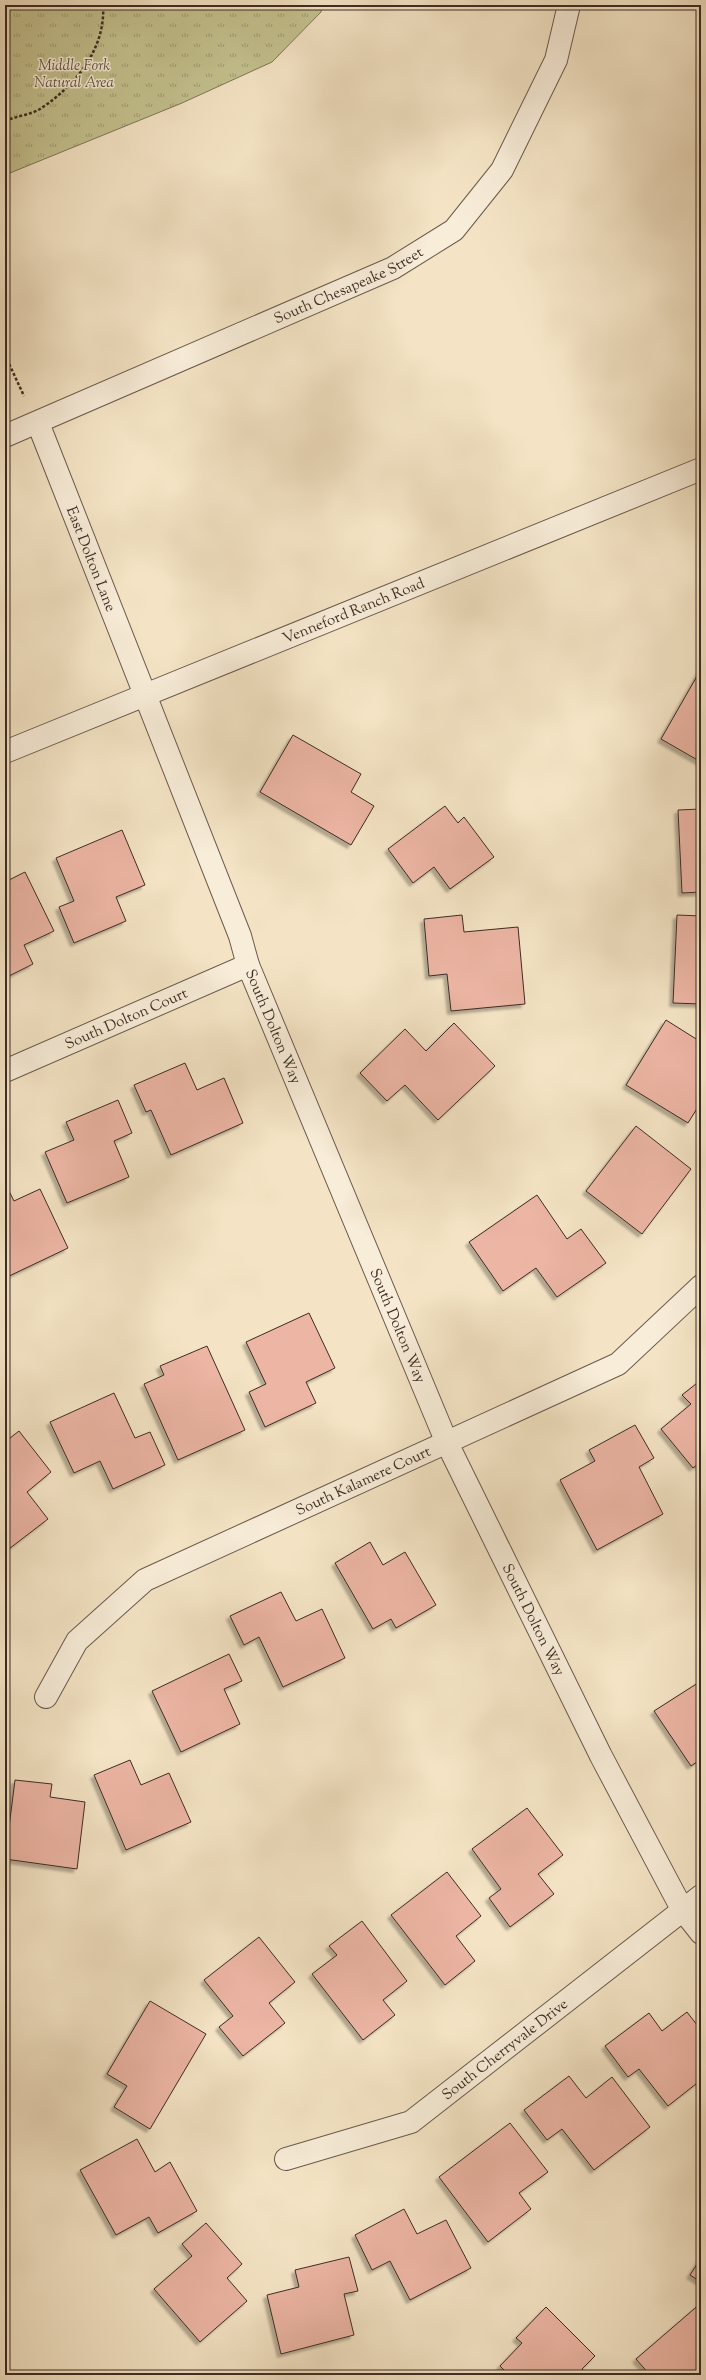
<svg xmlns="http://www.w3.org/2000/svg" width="706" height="2380" font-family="'Sorts Mill Goudy',serif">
<defs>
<pattern id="grass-tufts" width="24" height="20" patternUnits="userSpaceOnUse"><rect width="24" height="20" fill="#c4c28f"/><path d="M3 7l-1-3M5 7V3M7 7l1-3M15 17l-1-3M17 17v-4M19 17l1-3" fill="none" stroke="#a09e75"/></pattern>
<filter id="shadow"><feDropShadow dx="-3.5" dy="3.5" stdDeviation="1" flood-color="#0004"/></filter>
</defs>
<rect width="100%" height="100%" fill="#f4e4c5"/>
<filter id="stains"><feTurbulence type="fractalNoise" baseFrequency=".005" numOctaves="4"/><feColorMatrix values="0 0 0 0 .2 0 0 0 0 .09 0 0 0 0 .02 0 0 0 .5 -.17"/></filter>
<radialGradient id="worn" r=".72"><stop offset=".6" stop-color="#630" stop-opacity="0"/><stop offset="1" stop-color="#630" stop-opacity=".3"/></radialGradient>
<path fill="url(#grass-tufts)" stroke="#80775a" d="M5 5H322L321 12 272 62 182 103 5 175Z"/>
<path fill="#ecb5a4" stroke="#3d2c25" filter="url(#shadow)" d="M701 669V762L661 739Z
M293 735 361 774 351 792 374 806 351 845 260 792Z
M445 806 458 823 464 817 494 857 450 889 434 867 413 883 388 849Z
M701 809V892L682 893 678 810Z
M122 830 145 885 116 897 126 921 74 943 59 907 74 901 56 858Z
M25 872 54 931 24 945 33 964 5 978V882Z
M462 915 464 932 518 927 525 1004 451 1011 447 974 429 976 424 919Z
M677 915 701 916V1004L673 1003Z
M666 1020 701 1042V1102L688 1123 626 1085Z
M454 1023 495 1066 438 1120 405 1085 387 1101 360 1073 405 1029 426 1051Z
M185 1063 197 1090 224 1078 243 1123 171 1155 151 1110 146 1112 134 1085Z
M118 1100 132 1133 114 1141 129 1177 67 1203 45 1152 74 1140 66 1122Z
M636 1126 691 1169 642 1234 586 1191Z
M5 1183 14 1201 40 1189 68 1248 5 1278Z
M537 1195 567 1239 581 1229 606 1263 557 1297 536 1268 503 1291 469 1242Z
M309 1313 335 1368 306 1382 316 1403 265 1427 249 1392 266 1384 246 1342Z
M207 1346 245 1430 178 1460 144 1384 164 1375 160 1366Z
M701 1380V1468L698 1464 693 1468 661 1429 691 1404 682 1395Z
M114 1393 135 1438 150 1432 165 1465 113 1489 100 1461 74 1473 50 1422Z
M635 1425 654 1458 639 1467 663 1514 597 1550 560 1480 595 1461 589 1450Z
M19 1431 51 1472 27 1492 48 1519 5 1552V1442Z
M370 1542 383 1565 405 1552 436 1605 396 1628 391 1619 373 1629 335 1563Z
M281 1592 296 1621 322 1609 345 1658 283 1687 259 1637 244 1645 230 1616Z
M229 1654 242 1681 224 1689 240 1724 181 1752 152 1691Z
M701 1681V1759L691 1766 654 1711Z
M130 1760 141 1785 169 1773 191 1822 126 1850 94 1775Z
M15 1780 52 1784 50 1797 85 1802 77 1869 5 1859Z
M527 1808 563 1855 538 1874 554 1894 510 1927 489 1898 501 1889 472 1849Z
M447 1872 481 1916 456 1936 475 1961 445 1985 391 1915Z
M362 1921 407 1981 383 2000 395 2015 363 2040 312 1974 337 1955 329 1946Z
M259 1937 295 1982 269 2003 285 2023 243 2056 219 2027 233 2016 204 1980Z
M150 2001 206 2034 150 2129 114 2107 127 2086 107 2074Z
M687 2012 701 2030V2080L668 2106 639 2069 628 2077 605 2046 649 2013 662 2031Z
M569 2076 586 2098 612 2077 650 2127 594 2170 562 2129 547 2140 524 2110Z
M510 2123 548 2172 519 2193 531 2209 488 2242 439 2177Z
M137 2139 155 2172 170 2162 197 2211 158 2233 149 2217 116 2235 80 2170Z
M404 2209 417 2234 446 2220 471 2268 410 2300 390 2261 372 2270 355 2235Z
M206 2223 242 2264 227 2278 247 2301 200 2342 154 2289 192 2256 182 2244Z
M349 2257 358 2291 344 2294 354 2335 281 2354 267 2295 299 2287 295 2270Z
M701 2258V2282L690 2275Z
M701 2303V2375H650L636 2359Z
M546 2307 595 2356 582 2369 588 2375H509L500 2366 522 2343 516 2338Z"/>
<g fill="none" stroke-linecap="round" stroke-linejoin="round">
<defs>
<g id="minor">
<path id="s1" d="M38 423 240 936 248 965 447 1443 601 1756 682 1909 701 1933"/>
<path id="s2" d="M5 436 393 268 454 230 502 170 556 60 569 5"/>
<path id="s3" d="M5 752 701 469"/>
<path id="s4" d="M5 1071 248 965"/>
<path id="s5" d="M46 1697 77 1641 145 1580 618 1364 701 1286"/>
<path id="s6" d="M286 2159 411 2122 701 1896"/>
</g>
</defs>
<use href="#minor" stroke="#6b5a4d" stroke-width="24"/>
<path stroke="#3d2c25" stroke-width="2.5" stroke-dasharray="3 2" stroke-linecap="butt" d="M5 121C16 116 30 115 40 109 75 86 106 49 103 5
M5 355 24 396"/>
<use href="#minor" stroke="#f8edd9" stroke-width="22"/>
</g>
<g text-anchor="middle" stroke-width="3" stroke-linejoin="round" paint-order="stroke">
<g font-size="15" font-style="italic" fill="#5f5240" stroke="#f8edd9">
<text x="74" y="70">Middle Fork<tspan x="74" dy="17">Natural Area</tspan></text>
</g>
<g font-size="15" fill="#3d2c25" stroke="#f8edd9">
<text dy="5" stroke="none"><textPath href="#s2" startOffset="375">South Chesapeake Street</textPath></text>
<text dy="5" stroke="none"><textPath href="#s1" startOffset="146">East Dolton Lane</textPath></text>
<text dy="5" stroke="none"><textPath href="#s3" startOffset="376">Venneford Ranch Road</textPath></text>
<text dy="5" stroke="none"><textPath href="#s4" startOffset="132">South Dolton Court</textPath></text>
<text dy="5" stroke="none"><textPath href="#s1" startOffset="648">South Dolton Way</textPath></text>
<text dy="5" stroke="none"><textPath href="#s1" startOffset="972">South Dolton Way</textPath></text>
<text dy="5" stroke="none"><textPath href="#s5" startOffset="395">South Kalamere Court</textPath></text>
<text dy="5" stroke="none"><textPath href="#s1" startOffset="1296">South Dolton Way</textPath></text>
<text dy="5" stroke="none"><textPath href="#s6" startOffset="249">South Cherryvale Drive</textPath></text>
</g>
</g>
<rect width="706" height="2380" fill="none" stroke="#f4e4c5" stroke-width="20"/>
<rect x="6" y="6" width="694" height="2368" fill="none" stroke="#3d2c25" stroke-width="2"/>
<rect x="10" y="10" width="686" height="2360" fill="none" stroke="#3d2c25"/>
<rect width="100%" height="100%" filter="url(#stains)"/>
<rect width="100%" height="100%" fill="url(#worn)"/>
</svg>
